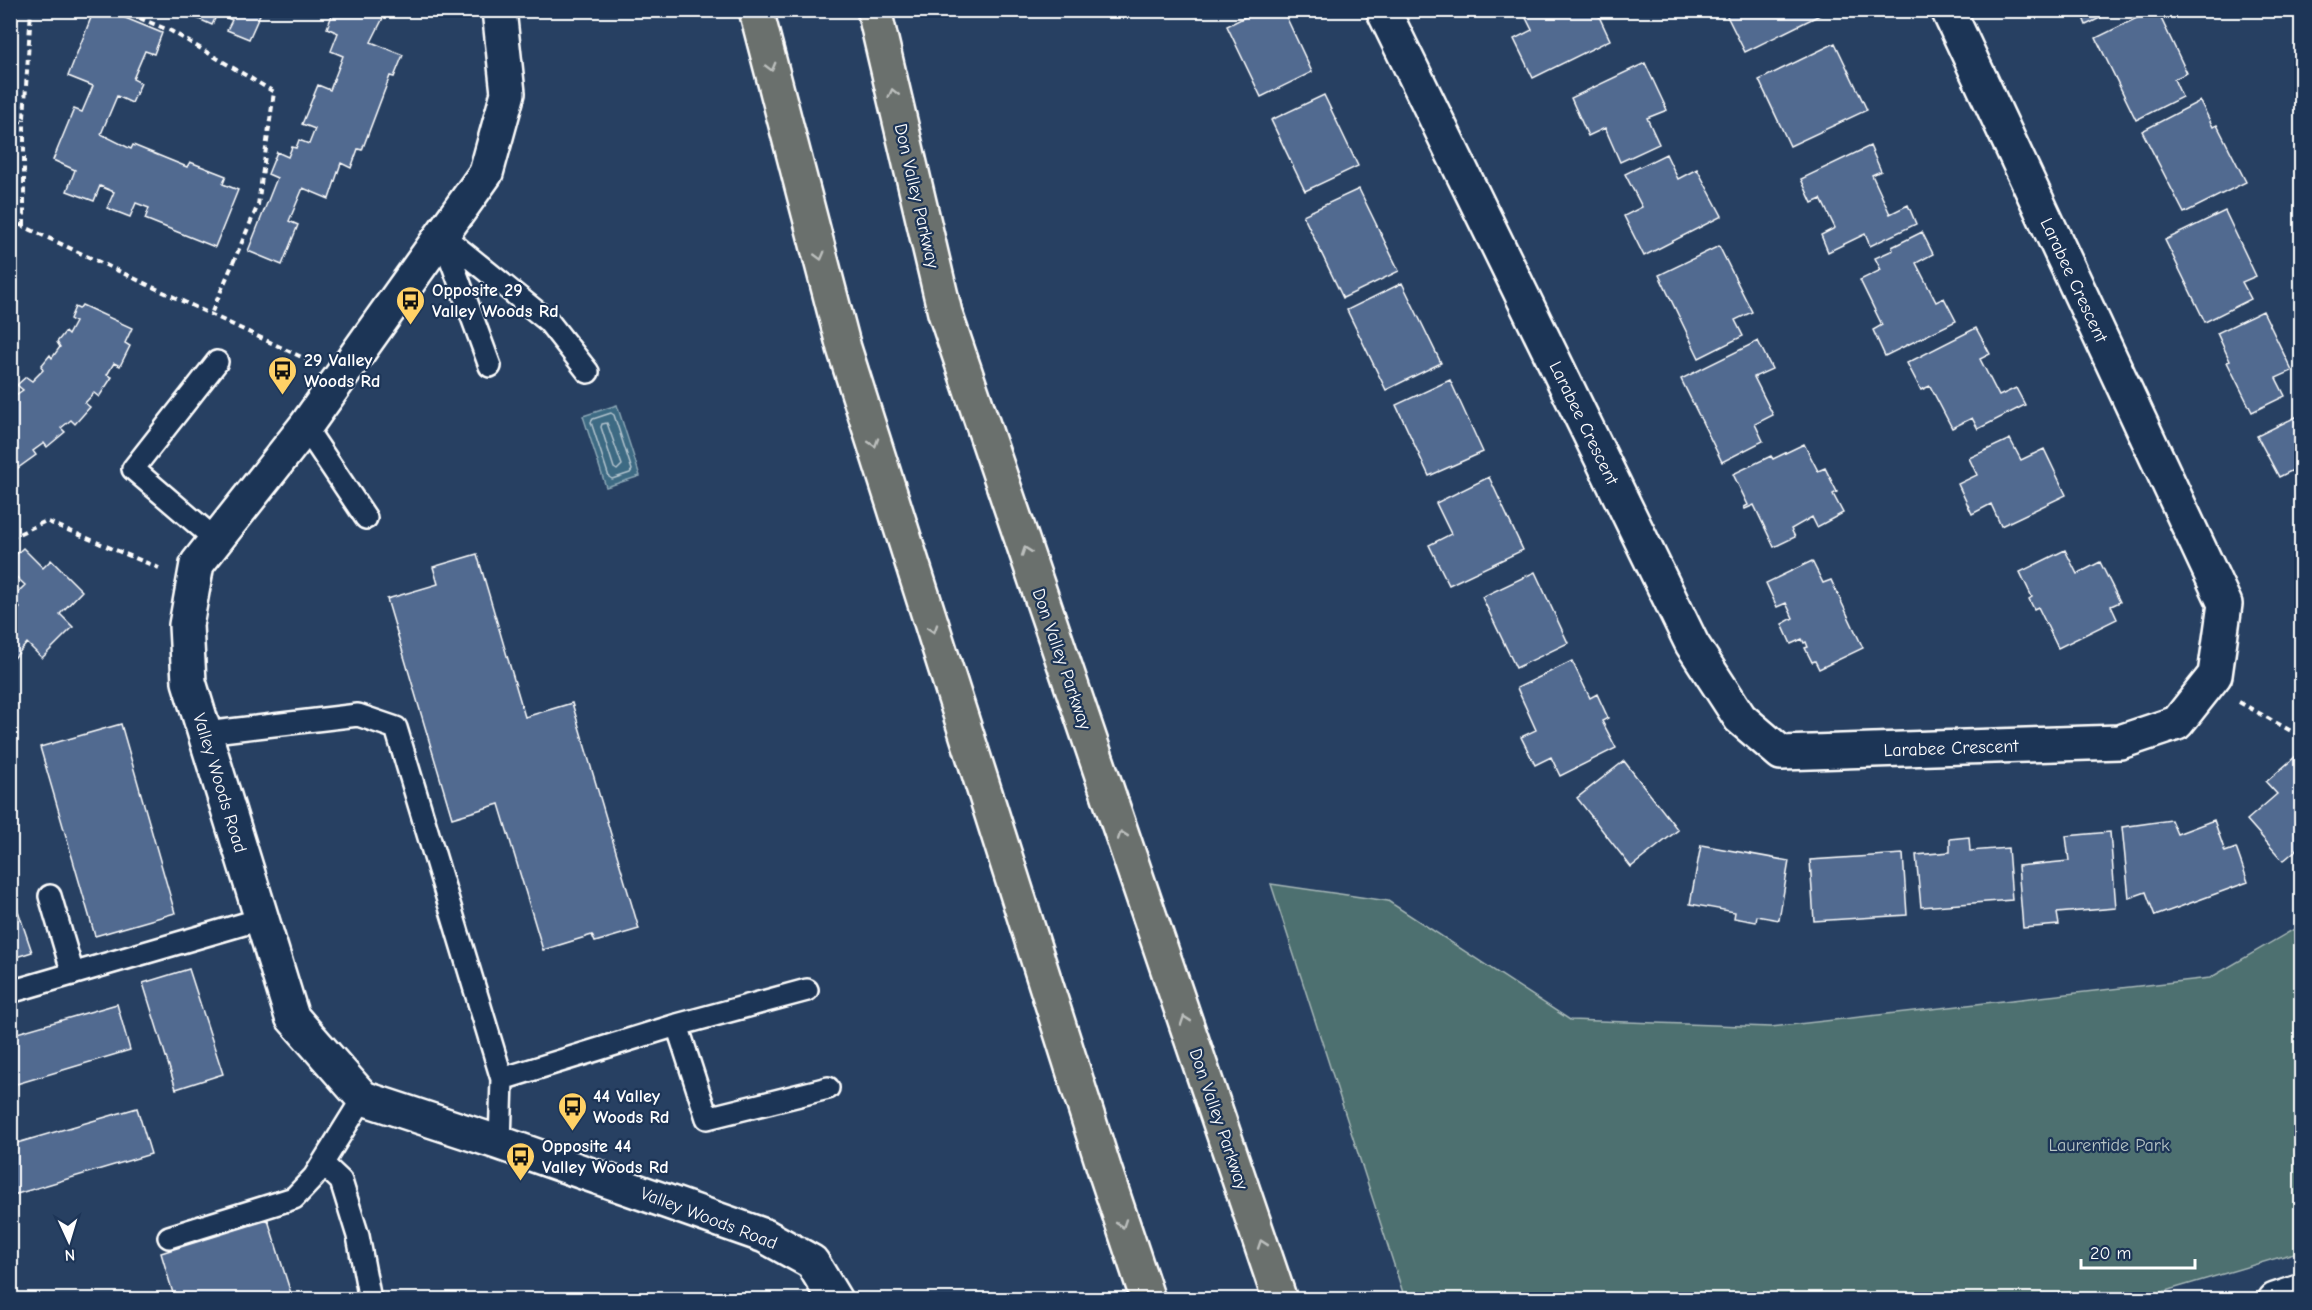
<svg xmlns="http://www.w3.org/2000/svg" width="2312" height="1310" font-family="'Comic Neue',sans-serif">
<rect width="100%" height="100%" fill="#274062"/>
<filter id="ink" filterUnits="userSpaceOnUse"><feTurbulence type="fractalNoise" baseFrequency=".0167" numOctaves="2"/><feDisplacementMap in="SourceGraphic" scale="12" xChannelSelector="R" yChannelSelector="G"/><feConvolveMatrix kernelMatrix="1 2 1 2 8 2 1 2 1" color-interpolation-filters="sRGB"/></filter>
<g filter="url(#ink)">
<path fill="#4d6f6f" stroke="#a6b7b7" stroke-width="1.5" d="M1271 884 1388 901 1570 1020 1771 1027 2210 978 2301 925V1251L2138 1299H1405Z"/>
<path fill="#3e6a83" stroke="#8ba6b5" stroke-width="1.5" d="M617 405 640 476 606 487 583 416Z"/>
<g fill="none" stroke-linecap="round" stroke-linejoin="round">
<path stroke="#b2c3cd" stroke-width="1.5" d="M611 413 614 415 632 470 630 473 612 479 609 477 591 422 593 419Z
M607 423 622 465 617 470 614 468 601 427 602 424Z"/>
</g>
<path fill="#516a90" stroke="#fff" stroke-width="1.5" d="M94 10H106L162 33 154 54 145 51 133 79 141 83 132 103 117 96 101 134 131 149 133 145 187 167 190 162 226 176 223 184 238 190 215 247 145 219 149 208 136 203 130 217 107 208 114 192 100 186 94 201 67 191 75 170 53 160 74 109 82 112 93 86 68 76Z
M262 10 249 39 227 30 232 20 217 14 212 25 179 10Z
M334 10H387L371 42 403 55 394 77 390 76 362 150 358 149 351 168 341 163 329 199 303 188 289 221 298 225 282 265 248 251 277 178 268 174 277 152 288 157 292 147 296 148 299 140 309 144 315 129 302 124 318 85 330 90 343 56 331 51 338 33 327 28Z
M1259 10H1283L1312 72 1261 97 1227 26Z
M1522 10H1596L1610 40 1533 78 1514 39 1532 30Z
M1724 10H1822L1824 13 1745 52Z
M2080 10H2116L2086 25Z
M2153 10H2157L2187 73 2174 79 2182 97 2136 120 2096 38Z
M1835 43 1867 110 1790 146 1759 80Z
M1645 63 1667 110 1647 118 1659 144 1620 162 1605 128 1588 136 1571 98Z
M1324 95 1358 166 1305 191 1271 120Z
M2200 101 2213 127 2217 125 2246 182 2184 213 2142 131Z
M1870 146 1881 171 1872 175 1890 214 1908 205 1916 224 1870 246 1865 234 1828 252 1821 235 1835 228 1821 199 1812 203 1801 179Z
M1666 154 1678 179 1697 169 1722 216 1644 256 1624 216 1642 207 1625 174Z
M1359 189 1399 271 1343 298 1303 215Z
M2225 211 2256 276 2242 282 2251 299 2205 322 2165 240Z
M1922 232 1933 254 1916 263 1936 302 1944 298 1956 321 1885 356 1873 330 1882 325 1860 280 1881 270 1875 258 1893 250 1892 247Z
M1719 246 1752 312 1735 320 1743 336 1699 358 1659 275Z
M1402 283 1441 363 1386 390 1347 310Z
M82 305 132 328 125 343 130 346 120 366 114 363 107 375 112 377 99 397 94 393 85 403 90 407 75 424 71 420 61 428 65 432 47 447 44 443 33 451 36 455 18 468 15 464 10 466V399L23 390 17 385 26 377 32 381 43 370 41 366 50 355 52 358 60 347 57 342 65 332 68 335 75 322 70 319 75 307 79 309Z
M2263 311 2292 371 2276 378 2285 396 2252 412 2227 362 2230 361 2217 333Z
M1976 328 1990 354 1980 359 1999 396 2016 388 2025 405 1978 429 1972 418 1952 428 1930 386 1921 390 1907 363Z
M1758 341 1772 369 1754 377 1773 415 1755 424 1763 441 1722 462 1681 379Z
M1450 380 1483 452 1429 476 1396 405Z
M2302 414V485L2293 470 2279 477 2257 436Z
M2010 439 2021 460 2044 449 2066 495 2001 526 1991 504 1972 514 1958 484 1977 475 1969 458Z
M1804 444 1818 471 1825 468 1837 492 1833 494 1843 513 1817 527 1812 517 1791 529 1795 537 1774 547 1754 505 1745 509 1744 507 1748 505 1733 474 1771 456 1773 459Z
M1489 477 1523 550 1449 585 1429 545 1451 534 1436 503Z
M23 548 43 568 51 560 82 591 60 614 73 627 42 658 27 643 10 663V617L20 608 11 599 25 585 10 571V560Z
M2065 550 2077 574 2100 562 2120 602 2111 606 2117 619 2058 648 2038 607 2034 609 2029 599 2032 597 2020 572Z
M477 554 525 717 572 703 639 929 595 942 592 935 543 950 499 804 452 818 387 599 438 584 433 567Z
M1812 561 1823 583 1831 580 1863 648 1819 669 1815 661 1812 662 1805 648 1808 647 1806 642 1804 643 1802 639 1791 644 1782 624 1793 618 1786 603 1777 607 1766 583Z
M1535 572 1568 643 1516 668 1482 597Z
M1572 661 1590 698 1597 694 1608 718 1602 721 1616 748 1560 776 1551 757 1535 765 1521 737 1536 730 1517 688Z
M121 724 175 913 95 936 40 747Z
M2302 751V845L2283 861 2247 820 2277 794 2266 782Z
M1624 761 1678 830 1631 867 1577 798Z
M2171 820 2177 834 2214 820 2225 852 2236 848 2248 882 2155 916 2146 892 2129 898 2122 827Z
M2110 832 2116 908 2057 913 2059 925 2023 928 2018 866 2069 861 2066 836Z
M1969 837 1970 851 2008 848 2012 900 1921 907 1916 855 1950 852V839Z
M1701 845 1789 861 1779 920 1757 916 1756 922 1734 918 1735 912 1690 904Z
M1903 854 1907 915 1814 921 1810 860Z
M10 887 32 952 10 959Z
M189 969 223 1074 176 1089 143 983Z
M117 1004 130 1050 10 1086V1035Z
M137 1108 151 1154 10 1196V1145Z
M268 1220 293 1300H175L161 1253Z"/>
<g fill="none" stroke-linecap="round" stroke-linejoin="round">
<defs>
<path id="lane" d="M490 366 442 235 548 321 588 372
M305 427 366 518
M216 540 133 469 217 362
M205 733 358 715 396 728 502 1079
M50 896 73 974
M10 992 261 919
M677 1025 707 1118 828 1088
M500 1143 502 1079 677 1025 807 990
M323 1164 341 1181 358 1236 370 1300
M169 1237 294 1198 314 1177 363 1098"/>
<path id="street" d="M1383 10 1692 644 1740 718 1781 753 2120 742 2177 723 2215 675 2225 604 1948 10
M2275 1300 2302 1291"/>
<path id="secondary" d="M499 10 508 93 486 173 305 427 197 564 186 625 189 682 292 1017 363 1098 500 1143 765 1236 812 1262 835 1300"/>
<path id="highway" d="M756 10 844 348 1104 1168 1148 1300
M874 10 945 313 1280 1300"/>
</defs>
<use href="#lane" stroke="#fff" stroke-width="26"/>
<use href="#street" stroke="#fff" stroke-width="38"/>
<use href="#secondary" stroke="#fff" stroke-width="38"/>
<use href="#highway" stroke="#fff" stroke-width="38"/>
<path stroke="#fff" stroke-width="4" stroke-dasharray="6 4.5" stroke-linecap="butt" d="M120 10 171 31 274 92 258 205 211 314
M10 133 24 117 31 10
M10 220 310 361
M24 226V119
M10 538 46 521 159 568
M2239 702 2302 737"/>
<use href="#lane" stroke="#1d3557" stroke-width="21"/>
<use href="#street" stroke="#1d3557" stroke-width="33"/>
<use href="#secondary" stroke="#1d3557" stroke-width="33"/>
<use href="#highway" stroke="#6a706d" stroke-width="33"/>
</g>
<defs><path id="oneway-chevron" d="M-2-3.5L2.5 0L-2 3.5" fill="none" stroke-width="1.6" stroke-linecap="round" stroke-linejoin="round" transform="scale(1.5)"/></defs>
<g stroke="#bcbfbd">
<use href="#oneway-chevron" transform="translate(771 67) rotate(75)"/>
<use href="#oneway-chevron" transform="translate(893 93) rotate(-103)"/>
<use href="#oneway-chevron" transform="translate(820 256) rotate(75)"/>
<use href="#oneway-chevron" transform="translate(874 443) rotate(72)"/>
<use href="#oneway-chevron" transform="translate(1026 551) rotate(-109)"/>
<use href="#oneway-chevron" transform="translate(933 629) rotate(72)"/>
<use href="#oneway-chevron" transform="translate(1122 835) rotate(-109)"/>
<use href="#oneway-chevron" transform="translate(1185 1020) rotate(-109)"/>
<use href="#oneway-chevron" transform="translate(1122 1224) rotate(71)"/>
<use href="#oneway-chevron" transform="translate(1262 1244) rotate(-109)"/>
</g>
</g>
<defs>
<symbol id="bus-pin" viewBox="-11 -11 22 30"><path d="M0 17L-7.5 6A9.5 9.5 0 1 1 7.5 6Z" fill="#ffd166" stroke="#1d3557"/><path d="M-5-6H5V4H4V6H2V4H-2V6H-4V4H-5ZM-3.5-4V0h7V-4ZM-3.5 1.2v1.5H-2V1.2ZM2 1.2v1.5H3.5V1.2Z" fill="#111"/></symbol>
</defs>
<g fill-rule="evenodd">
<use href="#bus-pin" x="394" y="284" width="33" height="45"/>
<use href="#bus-pin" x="266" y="354" width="33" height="45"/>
<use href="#bus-pin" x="556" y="1090" width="33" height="45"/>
<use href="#bus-pin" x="504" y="1140" width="33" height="45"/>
</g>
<g text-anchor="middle" stroke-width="4.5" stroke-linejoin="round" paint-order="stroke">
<g font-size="18" fill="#fff" stroke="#1d3557">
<text transform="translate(917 196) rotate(77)" y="6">Don Valley Parkway</text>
<text transform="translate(2074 280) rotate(65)" y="6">Larabee Crescent</text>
<text transform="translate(1584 423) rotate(64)" y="6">Larabee Crescent</text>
<text transform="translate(1062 659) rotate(71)" y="6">Don Valley Parkway</text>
<text transform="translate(1951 748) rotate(-2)" y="6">Larabee Crescent</text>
<text transform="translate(220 783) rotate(73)" y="6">Valley Woods Road</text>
<text transform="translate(1219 1119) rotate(71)" y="6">Don Valley Parkway</text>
<text transform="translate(709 1218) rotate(21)" y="6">Valley Woods Road</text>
</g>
<g font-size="18" font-weight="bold" fill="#fff" stroke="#1d3557" text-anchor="start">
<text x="432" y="296">Opposite 29<tspan x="432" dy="21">Valley Woods Rd</tspan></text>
<text x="304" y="366">29 Valley<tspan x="304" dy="21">Woods Rd</tspan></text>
<text x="593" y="1102">44 Valley<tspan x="593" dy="21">Woods Rd</tspan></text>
<text x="542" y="1152">Opposite 44<tspan x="542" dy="21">Valley Woods Rd</tspan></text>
</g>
<g font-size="18" fill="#b8c5c5" stroke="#1d3557">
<text x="2109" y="1151">Laurentide Park</text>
</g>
</g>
<rect width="2312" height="1310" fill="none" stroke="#1d3557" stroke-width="36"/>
<rect x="18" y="18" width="2276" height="1274" fill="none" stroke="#fff" stroke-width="2" filter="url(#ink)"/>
<g transform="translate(69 1241) rotate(176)" stroke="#1d3557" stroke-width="4.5" paint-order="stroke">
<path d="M0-4.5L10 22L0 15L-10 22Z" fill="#ffffff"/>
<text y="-9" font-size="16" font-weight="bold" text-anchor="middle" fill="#ffffff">N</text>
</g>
<path d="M2081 1259v9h114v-9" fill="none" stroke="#ffffff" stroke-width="3"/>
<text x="2090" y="1259" font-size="18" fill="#ffffff" stroke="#1d3557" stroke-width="4.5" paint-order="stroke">20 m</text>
</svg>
